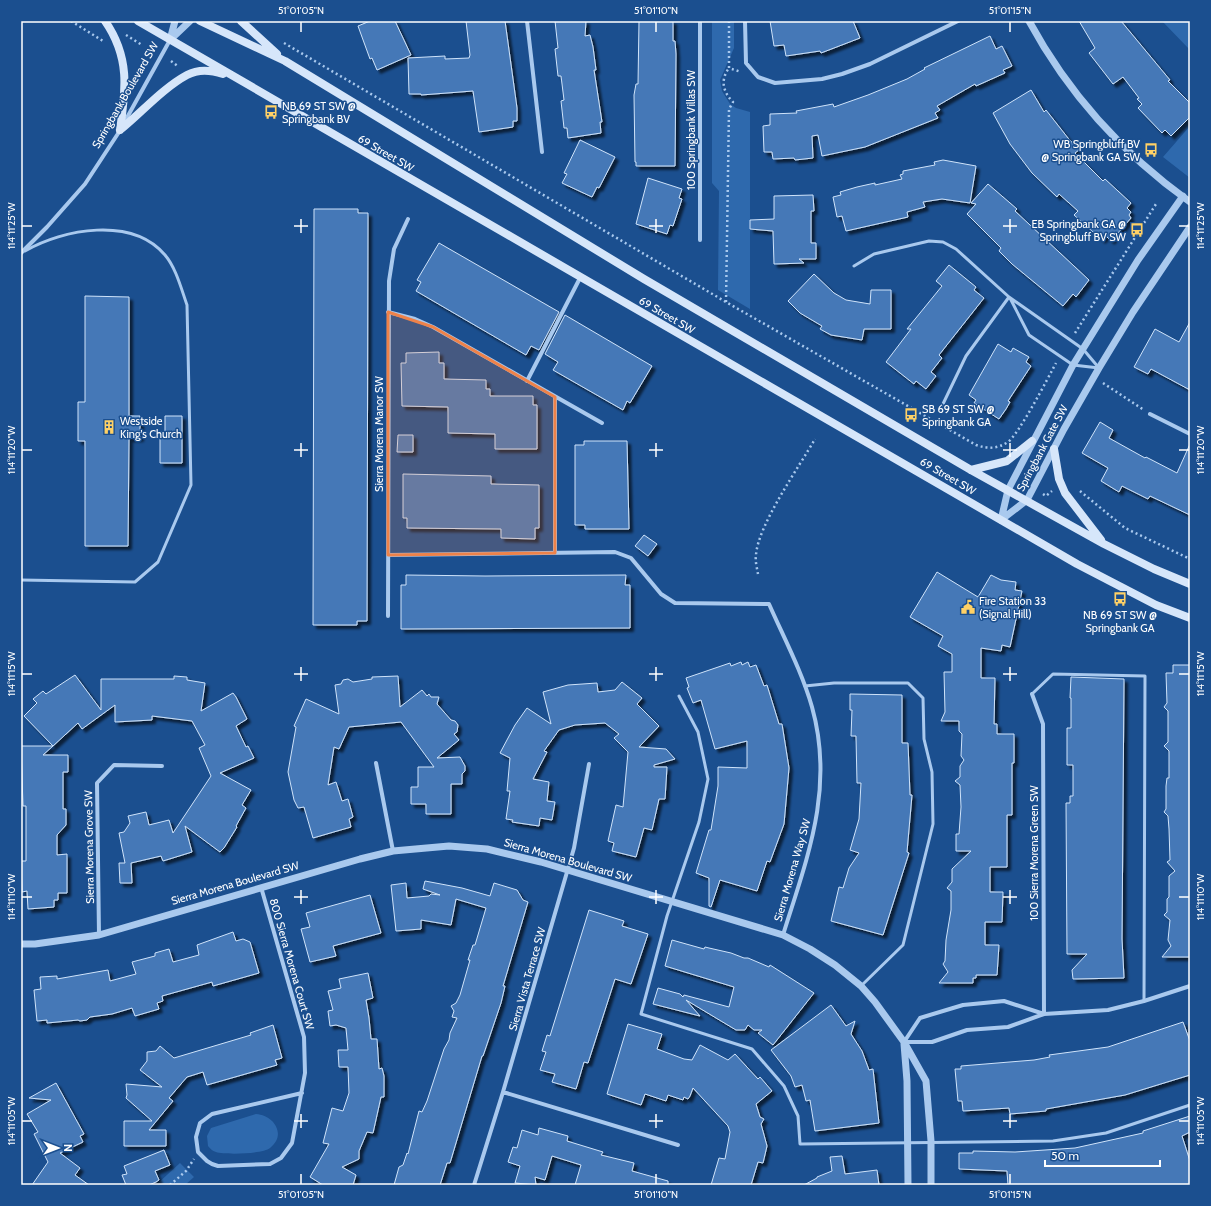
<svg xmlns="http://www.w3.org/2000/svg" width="1211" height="1206" font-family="Cabin,sans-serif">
<defs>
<filter id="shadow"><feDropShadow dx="3.5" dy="3.5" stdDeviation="1" flood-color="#0009"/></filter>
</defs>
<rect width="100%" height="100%" fill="#1b4f8f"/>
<path fill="#2e69ad" d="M712 21H734V48L720 80 722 91 730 104 736 108 750 112V309L718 290 719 191 712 183Z
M1162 21H1190V50Z
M1190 126V178L1163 157Z
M256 1114C274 1115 287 1135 270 1148 263 1154 225 1155 216 1152 212 1151 210 1148 208 1146L207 1136 211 1128Z
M180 1163 194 1177 185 1185H156Z"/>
<path fill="#4478b7" stroke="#cfe3fa" filter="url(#shadow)" d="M370 21H395L411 55 377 70 372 58 370 59 358 26Z
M466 21H505L517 108V121H513V127L479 132 473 91 421 95V94H409L408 58 445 56V59L469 58 470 55Z
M555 21H586L585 36 590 35 593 47 596 70H594L602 122H600L601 133 568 138 567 128H564L561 101 564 100 561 76H558L555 49 558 48Z
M639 21H673V41H675L676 54 675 166H636V162H635L634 95 636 84H638Z
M770 21H853L860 38 821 53 820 51 786 56 784 45 774 46Z
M1079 21H1121L1170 80 1168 81 1190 103V117L1171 136 1165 130 1162 133 1138 108 1142 104 1137 99 1139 98 1123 77 1113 84 1089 53 1095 48Z
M990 36 996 49 1002 46 1012 66 1003 70 1005 73 976 86 975 84 937 106 940 110 935 113 938 118 865 147 822 156 818 135 812 136 813 158 795 160 794 158 773 159 772 152H764L763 126 770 125V114L797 113 796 111 833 104 834 107 868 95 907 79 925 69 924 68Z
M1031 90 1044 112 1046 110 1068 138 1079 150 1075 153 1103 181 1105 179 1131 203 1127 208 1131 212 1129 215 1131 218 1111 241 1106 236 1102 240 1074 215 1078 211 1059 194 1057 197 1032 173 1010 144 993 113Z
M580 140 615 157 599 188 597 187 592 197 562 183 567 174 564 173Z
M943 160 976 166 970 203 942 199 923 202 925 207 907 212 908 217 846 231 842 216 837 217 833 197 841 195 840 192 857 187 875 183V185L902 179 900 175 903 174V171L935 165 934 162Z
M648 178 682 189 679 198 682 199 673 226 670 225 667 234 636 224Z
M988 184 1017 209 1015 211 1089 280 1076 297 1073 294 1063 306 1012 264 999 251 1001 248 967 214 976 204 971 203Z
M813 195 814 211H811V243H816V259H799L804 263 774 264 773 231 750 229V220L774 219V196Z
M314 209H358V213H368L367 621H357V625H313Z
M439 243 559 312 539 350 531 346 526 355 416 291 421 282 417 280Z
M949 265 976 287 974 290 984 298 939 355 942 358 931 372 936 376 926 389 916 381 914 384 886 362 911 329H907L942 286 936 281Z
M814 274 834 293 846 300 870 304 871 290H891V329H864L862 340 831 335 820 329 822 326 800 313 788 301Z
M85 296 129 297V416H140V438H129L128 546H85V441H78V402H85Z
M565 315 652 366 630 403 627 401 623 410 553 370 558 362 545 354Z
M1190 322V390L1151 369 1148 374 1134 367 1155 329 1179 342Z
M998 344 1011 352 1013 348 1029 357 1026 362 1031 366 1008 401 1010 402 1006 409 999 419 974 403 976 400 969 395Z
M439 352V363H444V379L486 380V389H490V396H533V405H537V449H495V434L448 433V407L402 406 401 363H406V353Z
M165 416H182V463H160V432H165Z
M1100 422 1113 430 1109 438 1145 458 1146 457 1177 473 1190 444V515L1150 496 1148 499 1122 486 1119 492 1101 481 1108 468 1082 453Z
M398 435H413V452H397Z
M584 441H627L629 529H585V525H575V445H584Z
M403 474 491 476V484L539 485V528H535V539L501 538V529L407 528V518H403Z
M644 535 657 544 648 556 635 546Z
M937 572 978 597 991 575 1001 580 1016 582 1015 590 1022 591 1010 647 1002 645 1001 651 981 648V678H995L994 724H997V734H1014V763H1012V815H1007V867H990V892H1003L1002 922H985V945H999L997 975H976V978H973V983H939L948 972 943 964 945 961 946 940 951 910V891L947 888 952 882V869L971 851H956V834H959L961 807 960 785 955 781 960 777V766L964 760 961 756 962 734 959 731V721H941L945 712 944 672H952V654L938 646 943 636 910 617Z
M406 575 485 576 626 575 625 585H630V628L401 629V585H406Z
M741 662 742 665 748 662 750 667 756 665 764 686 767 685 779 724H782L789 768 784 824 770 862 767 861 757 891 720 880 711 907 709 906V878L696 873 709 830H711L718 786V767L747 768V741L715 749 701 700 693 703 687 688 689 687 686 678 730 663 731 666Z
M1173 665H1190V957H1162L1171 946 1168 940 1170 920 1164 915 1167 912V899L1169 897V876L1175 871 1167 862 1170 860 1169 829 1168 816 1164 812 1166 809V786L1167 778H1169V751L1164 746 1168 742V711L1164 707 1167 703 1166 673H1173Z
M75 675 101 710V679H174V676L187 677V680L205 683 201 711 233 693 236 697 247 719 236 726 246 747 248 746 254 758 220 773 251 790 242 805 246 808 236 826 237 827 224 848 220 852 185 826 192 852 163 861 161 856 131 863 132 883H120L119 863H125L119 833 124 832 130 823 128 816 146 812 149 825 169 820 173 833 211 776 199 748 205 745 192 721 152 716V720L115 722V705L82 729 78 723 53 746 24 716 37 703 33 699 43 691 46 694Z
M398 676 400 707 422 690 427 696 429 694 431 697H439L437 704 451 720 455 721 458 725 457 732 454 734 459 740 437 758 460 757 465 766V771L462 774V784H451V814H426V804H411V787H418V767H434L401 722 349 727 339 749 334 747 328 785 336 782 342 801 348 799 353 817 349 819 351 827 313 838 304 807 298 808 294 800 288 772 296 727 294 726 306 699 339 714 335 685 341 684 343 680 348 679 353 682 372 679V677Z
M1071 677 1124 679 1122 939 1124 978 1073 979 1072 970 1087 954H1067L1066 803H1070V796H1073V765H1067V728H1071V698H1070Z
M622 682 642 698 637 704 659 726 639 747 666 749 675 759 654 765V767H667L665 799H659L652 830 644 828 636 857 612 851 614 843 608 841 616 805 623 807 628 752 614 738 619 734 605 723 575 725 559 730 544 751 547 752 533 779 549 782 547 801 555 802 552 820 540 818 539 826 512 822 513 820 506 819 510 791H507L510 758 500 753 515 725 527 708 551 724 543 692 568 685 597 683 598 692 615 690Z
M850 694 902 695V743H908L910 795H912L907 852 909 853 883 935 831 921 839 887 843 888 849 868 859 853 850 850 859 819 861 783H857L856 736H851L852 710H850Z
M21 746H53L43 755H68V772H63V809H66V825L57 835V855L67 854V893H58V900H54V907L28 909 27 891 22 892 21 861H26V806H23Z
M425 881 462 888 490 896 494 883 517 890 523 900 528 902 503 986H505L501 1003 483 1056H482L450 1163H447L440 1185H394L399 1167 403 1165 407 1153 408 1154 419 1111 422 1112 427 1101 444 1049 449 1040 450 1033 457 1018 452 1017 454 1011 451 1006 456 1003 460 995 470 960H468L473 945H475L486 908 456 899 451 925 421 920V929L396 931 391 885 406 883 407 898 429 896 431 894 440 895 423 889Z
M370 895 381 933 333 946 336 956 310 962 301 929 310 927 306 913Z
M589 910 624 921 622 926 648 934 631 984 615 979 588 1063 584 1062 576 1089 552 1082 555 1074 540 1070 546 1052 542 1051 547 1035 550 1036Z
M233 932 236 941 243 939 250 942 259 973 213 986 212 982 162 996 163 1001 157 1003 159 1009 135 1016 132 1008 112 1014 90 1017 87 1020 80 1021 78 1020 47 1023V1020L37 1021 34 990 41 989 40 977 57 976V979L108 970 110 981 136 974 132 962 155 956V953L169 949 173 962 199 955 197 945Z
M672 940 704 949 705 947 709 948 731 953 744 958H748L769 967 770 965 814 993 773 1045 758 1033 762 1030H754L748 1025 745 1030H736L686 1000 700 1016 653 1004 658 988 680 994 683 997 684 995 729 1007 734 987 665 966Z
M368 973 373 998 366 1000 369 1018 371 1039H377L379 1069 382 1068 384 1076V1097H381L373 1133 367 1132 359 1151V1159L342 1167 356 1175 353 1185H323L310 1177 329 1144 323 1143 332 1108 343 1111 349 1093 348 1067H339L338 1050H348L346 1028 336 1025 330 1026 328 1011 333 1010 328 991 341 988 339 979Z
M831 1005 846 1026 855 1021 851 1034 862 1051 869 1070 873 1069 879 1123 815 1131 810 1100 806 1101 802 1085 795 1087 791 1076 771 1050Z
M1183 1022 1190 1041V1075L1125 1095 1046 1109V1111L1010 1114 1009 1108 963 1111 962 1101H958L955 1069H961V1066L1034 1060 1050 1057 1049 1055 1108 1047Z
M628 1024 662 1034 657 1049 684 1059 692 1060 700 1045 728 1060 735 1054 758 1079 760 1077 772 1091 756 1104 760 1117 764 1119 761 1124 767 1146 763 1163 758 1162 751 1185H711L719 1158 725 1159 730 1132 728 1126 693 1088 690 1096 688 1099 684 1097 683 1100 668 1095 666 1101 645 1094 641 1105 607 1094Z
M273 1025 282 1058 275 1060 277 1065 207 1085 203 1072 187 1077 169 1098 173 1101 149 1130H166V1146H124V1121H152L126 1098 127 1095 126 1084 162 1087 140 1070 147 1061V1052L156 1051 160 1046 174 1058 251 1035 250 1033Z
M56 1083 84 1134 80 1136 83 1142 60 1153 80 1168 75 1175 89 1185H32L48 1162 34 1134 38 1132 27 1114 51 1100 29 1098Z
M1190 1116V1132L1182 1136 1190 1161V1185H1008L1007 1171 959 1169V1153H973V1151L1015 1152 1075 1148 1143 1133V1131Z
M539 1128 568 1136 567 1141 603 1152 601 1155 634 1163 632 1171 668 1181V1185H575L581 1165 552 1156 545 1180 535 1177 536 1185 515 1183 520 1166 508 1162 513 1147 517 1148 522 1130 538 1135Z
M164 1150 170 1165 155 1171 159 1180 156 1182 149 1185H126L122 1175 127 1174 124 1166Z
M842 1156 845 1174 877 1170 879 1185H804L817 1178V1177L832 1171 830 1157Z"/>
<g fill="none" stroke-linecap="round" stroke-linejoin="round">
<path stroke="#a9c9ee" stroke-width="2.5" stroke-dasharray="2 3" stroke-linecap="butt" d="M71 21 103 41
M729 21V68L741 72
M126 35 142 45
M284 43 726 302 976 445C988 449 997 449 1008 442 1019 434 1048 378 1056 363
M171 61 179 67
M726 302 729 109 733 102C723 92 720 80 729 68
M1075 333 1156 204
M1103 383 1144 410
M1080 491 1125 528 1190 559
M1043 494 1046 496 1052 491
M758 574C757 568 755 561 756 555 758 525 799 467 815 439
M170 1185 186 1171 194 1159"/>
<path stroke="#a9c9ee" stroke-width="3" d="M854 266 874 254 929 241 943 242 956 249 1009 297 1083 349 1099 368
M1010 298 1029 335 1073 365 1099 368
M942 406 966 356 1009 297
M21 580 135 582 158 562 191 485 187 305C181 288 176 268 165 255 132 216 63 229 25 251
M805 686 834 683H908L923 698 924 739 932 772 933 824 903 945 861 986
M1032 694 1053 674 1145 676 1144 1001
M679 696 698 732 708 779 699 822 667 916 641 1014 752 1049 784 1086 798 1116 800 1144 1053 1141 1106 1133 1190 1105"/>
<path stroke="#a9c9ee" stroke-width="4" d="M527 21 542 152
M745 21 746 63 758 77 775 83 822 79 842 74 870 64 958 21
M124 123 170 40
M700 240V21
M21 253 47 227 85 184 121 129
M388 312 415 319 433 327 602 423
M527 381 580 278
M1150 414 1190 434
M555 553V397
M388 555 615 552 631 558 661 594 675 603 769 604C784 638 802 672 812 707 835 789 807 858 783 935
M388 616 389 281 394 249 408 219
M1032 694 1043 724 1044 1014
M376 763 393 851
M261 887 304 1037 305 1073 292 1143 281 1158 270 1164 218 1166 212 1164 207 1161 198 1152 196 1137 200 1123 212 1114 302 1093
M99 935 97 783 114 765 162 766
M904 1042H932L967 1030 1008 1027 1044 1014 1108 1010 1144 1001 1190 986
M904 1042 920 1018 963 1005 1004 1001 1044 1014
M503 1092 678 1145
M474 1185 503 1092 574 848 589 764"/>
<path stroke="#a9c9ee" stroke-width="7" d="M1029 21C1068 93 1123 154 1190 202
M170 40 190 21
M170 40 175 21
M1001 520 1008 490 1073 365 1138 260 1183 196
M1001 520 1027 500 1064 429 1099 368 1133 312 1190 227
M21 944H35L99 935 360 859 393 851 449 846 487 849 541 862 783 935 810 949 835 965 861 986 875 1002 904 1042 926 1081 931 1141V1185
M904 1044 907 1081 908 1185"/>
<path stroke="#d6e6fa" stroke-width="8" d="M105 21C130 57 126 89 120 130
M138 21 1077 564 1156 605 1190 618
M200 21 285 61 644 279 971 470 1104 544 1154 569 1190 584
M241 21 277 54
M120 130C141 113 163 88 187 75 198 69 211 70 223 74
M1054 449 1059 479 1065 493 1101 540
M971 470 1007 461 1032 441"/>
</g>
<path fill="#ee8249" fill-opacity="0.2" stroke="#ee8249" stroke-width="3" stroke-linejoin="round" d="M388 312 433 327 555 397V553L388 555Z"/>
<path fill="none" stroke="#fff" stroke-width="1.5" d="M301 22V32M656 22V32M1010 22V32M301 219V233M656 219V233M1010 219V233M22 226H32M294 226H308M649 226H663M1003 226H1017M1179 226H1189M301 443V457M656 443V457M1010 443V457M22 450H32M294 450H308M649 450H663M1003 450H1017M1179 450H1189M301 667V681M656 667V681M1010 667V681M22 674H32M294 674H308M649 674H663M1003 674H1017M1179 674H1189M301 890V904M656 890V904M1010 890V904M22 897H32M294 897H308M649 897H663M1003 897H1017M1179 897H1189M301 1114V1128M656 1114V1128M1010 1114V1128M22 1121H32M294 1121H308M649 1121H663M1003 1121H1017M1179 1121H1189M301 1174V1184M656 1174V1184M1010 1174V1184"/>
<defs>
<symbol id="bus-bare" viewBox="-9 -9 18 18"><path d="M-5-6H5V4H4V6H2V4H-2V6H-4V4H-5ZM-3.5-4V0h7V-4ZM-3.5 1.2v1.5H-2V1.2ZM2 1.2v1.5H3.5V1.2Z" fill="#ffd166" stroke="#1b4f8f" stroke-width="2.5" paint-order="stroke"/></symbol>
<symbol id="building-bare" viewBox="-9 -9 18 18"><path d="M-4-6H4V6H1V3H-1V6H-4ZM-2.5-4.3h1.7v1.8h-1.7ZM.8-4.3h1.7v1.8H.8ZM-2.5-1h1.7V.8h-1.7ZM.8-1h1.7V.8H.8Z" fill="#ffd166" stroke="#1b4f8f" stroke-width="2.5" paint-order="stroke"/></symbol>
<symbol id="civic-bare" viewBox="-9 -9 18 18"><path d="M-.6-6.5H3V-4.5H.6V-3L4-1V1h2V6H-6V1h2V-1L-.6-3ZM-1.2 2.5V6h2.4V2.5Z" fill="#ffd166" stroke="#1b4f8f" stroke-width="2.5" paint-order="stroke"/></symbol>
</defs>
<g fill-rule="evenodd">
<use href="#bus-bare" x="261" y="102" width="20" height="20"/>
<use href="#bus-bare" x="1141" y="140" width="20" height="20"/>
<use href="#bus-bare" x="1127" y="220" width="20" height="20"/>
<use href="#bus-bare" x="901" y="405" width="20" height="20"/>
<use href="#building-bare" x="99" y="417" width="20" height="20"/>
<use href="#bus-bare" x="1110" y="589" width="20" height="20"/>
<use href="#civic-bare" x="958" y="597" width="20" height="20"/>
</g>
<g text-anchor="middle" stroke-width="3" stroke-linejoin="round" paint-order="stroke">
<g font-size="11" fill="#fff" stroke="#1b4f8f">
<text transform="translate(125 95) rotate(-60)" y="4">Springbank Boulevard SW</text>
<text transform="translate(691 130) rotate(-90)" y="4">100 Springbank Villas SW</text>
<text transform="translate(386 153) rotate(30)" y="4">69 Street SW</text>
<text transform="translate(667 315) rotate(30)" y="4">69 Street SW</text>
<text transform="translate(379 434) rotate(-90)" y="4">Sierra Morena Manor SW</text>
<text transform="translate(1042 448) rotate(-62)" y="4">Springbank Gate SW</text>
<text transform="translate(948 476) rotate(30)" y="4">69 Street SW</text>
<text transform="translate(89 847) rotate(-91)" y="4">Sierra Morena Grove SW</text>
<text transform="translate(1034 853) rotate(-90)" y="4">100 Sierra Morena Green SW</text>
<text transform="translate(568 860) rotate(16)" y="4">Sierra Morena Boulevard SW</text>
<text transform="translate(792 870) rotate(-74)" y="4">Sierra Morena Way SW</text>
<text transform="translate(235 883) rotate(-16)" y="4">Sierra Morena Boulevard SW</text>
<text transform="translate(292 964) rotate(74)" y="4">800 Sierra Morena Court SW</text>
<text transform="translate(527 979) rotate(-74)" y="4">Sierra Vista Terrace SW</text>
</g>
<g font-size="11" fill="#fff" stroke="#1b4f8f" text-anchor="start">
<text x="282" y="110">NB 69 ST SW @<tspan x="282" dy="13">Springbank BV</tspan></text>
<text x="1140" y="148" text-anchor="end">WB Springbluff BV<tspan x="1140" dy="13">@ Springbank GA SW</tspan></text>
<text x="1126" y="228" text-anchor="end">EB Springbank GA @<tspan x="1126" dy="13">Springbluff BV SW</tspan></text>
<text x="922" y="413">SB 69 ST SW @<tspan x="922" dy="13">Springbank GA</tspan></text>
<text x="120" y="425">Westside<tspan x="120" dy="13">King's Church</tspan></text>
<text x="979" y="605">Fire Station 33<tspan x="979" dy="13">(Signal Hill)</tspan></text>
<text x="1120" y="619" text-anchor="middle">NB 69 ST SW @<tspan x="1120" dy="13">Springbank GA</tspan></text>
</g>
</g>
<rect width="1211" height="1206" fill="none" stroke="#1b4f8f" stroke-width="44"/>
<g transform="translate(58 1148) rotate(90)" stroke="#1b4f8f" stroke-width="3" paint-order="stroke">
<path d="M0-3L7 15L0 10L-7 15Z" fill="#ffffff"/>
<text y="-6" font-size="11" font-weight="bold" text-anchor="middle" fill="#ffffff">N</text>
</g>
<path d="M1045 1160v6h115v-6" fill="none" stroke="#ffffff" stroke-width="2"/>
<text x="1051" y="1160" font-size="12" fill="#ffffff" stroke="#1b4f8f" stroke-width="3" paint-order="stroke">50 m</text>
<rect x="22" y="22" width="1167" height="1162" fill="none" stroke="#fff" stroke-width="1.5"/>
<g font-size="10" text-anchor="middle" fill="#fff">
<text x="301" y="14">51°01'05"N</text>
<text x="656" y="14">51°01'10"N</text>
<text x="1010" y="14">51°01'15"N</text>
<text transform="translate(1200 226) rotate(-90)" y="4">114°11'25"W</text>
<text transform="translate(11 226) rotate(-90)" y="4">114°11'25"W</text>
<text transform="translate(1200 450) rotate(-90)" y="4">114°11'20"W</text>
<text transform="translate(11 450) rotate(-90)" y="4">114°11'20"W</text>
<text transform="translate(1200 674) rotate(-90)" y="4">114°11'15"W</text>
<text transform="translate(11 674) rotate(-90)" y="4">114°11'15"W</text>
<text transform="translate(11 897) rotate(-90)" y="4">114°11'10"W</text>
<text transform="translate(1200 897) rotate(-90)" y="4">114°11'10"W</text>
<text transform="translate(1200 1121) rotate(-90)" y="4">114°11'05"W</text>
<text transform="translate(11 1121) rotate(-90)" y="4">114°11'05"W</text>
<text x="301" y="1198">51°01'05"N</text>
<text x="656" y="1198">51°01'10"N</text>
<text x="1010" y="1198">51°01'15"N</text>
</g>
</svg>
